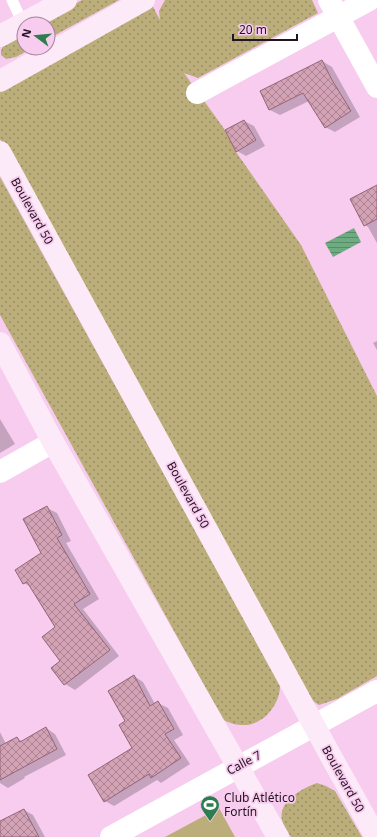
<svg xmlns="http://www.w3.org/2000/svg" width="377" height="837" font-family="'Noto Sans',sans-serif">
<defs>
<pattern id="grass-dots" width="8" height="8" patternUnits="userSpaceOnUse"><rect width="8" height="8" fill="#bcae7b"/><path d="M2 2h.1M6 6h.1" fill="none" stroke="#988c64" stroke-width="1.8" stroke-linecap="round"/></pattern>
<pattern id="water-rules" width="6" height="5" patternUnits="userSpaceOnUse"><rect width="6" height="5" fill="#6dac81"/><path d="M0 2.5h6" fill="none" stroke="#598b69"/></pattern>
<pattern id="building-cross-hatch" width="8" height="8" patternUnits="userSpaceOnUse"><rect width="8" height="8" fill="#d4a2b5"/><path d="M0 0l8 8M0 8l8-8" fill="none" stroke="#ac8393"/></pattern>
</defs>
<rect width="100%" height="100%" fill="#f7ccee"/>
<path fill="url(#grass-dots)" d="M82 0H119L48 39V24H39Z
M165 0H312L318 13 198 78 184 73 225 130 236 152 301 245 377 396V676L337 699 319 705 308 698 0 139V89L152 5 160 20 159 11Z
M24 32V48H32L16 57 6 59 1 55C0 42 15 37 24 32Z
M0 177 280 684C281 704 263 727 241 725 234 725 229 722 223 720L0 315Z
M317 783 326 786 335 791 362 837H291C288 832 283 825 282 820 278 801 303 788 317 783Z"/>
<path fill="#bcae7b" d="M219 808 235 837H165Z"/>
<path fill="url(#water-rules)" d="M354 228 361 242 333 257 325 243Z"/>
<path fill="#0003" d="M322 61 332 67 360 117 335 132 325 127 309 101 280 115 270 110 261 92Z
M244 121 254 126 265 146 246 156 237 151Z
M377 188V243L368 227 365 225Z
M377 341V350L373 343Z
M0 419 15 444 0 453Z
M47 508 57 513 71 541 66 543 99 599 83 609 119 656 75 690 65 684 53 668 62 661 57 627 33 588 24 583 42 554Z
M134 676 143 682 155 704 158 703 168 708 183 735 174 740 190 764 161 783 157 780 114 806 105 801 134 748 127 721Z
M46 728 55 734 66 755 24 777 25 778 8 788 0 783V732L6 744 17 738 23 742Z
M24 810 33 815 45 837H11Z"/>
<path fill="url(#building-cross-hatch)" stroke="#936577" d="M322 60 332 80 351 111 325 128 303 93 269 110 260 91Z
M244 120 256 140 236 152 225 130Z
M377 185V219L364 226 350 199Z
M47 506 62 535 57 538 90 594 74 604 110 650 64 685 51 668 60 661 42 637 55 627 27 582 23 584 15 570 41 553 23 519Z
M134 675 150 706 158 701 174 729 165 734 181 758 151 778 149 774 104 802 88 775 132 748 119 725 125 721 108 691Z
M46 727 57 749 0 780V746L17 737 20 742Z
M24 809 39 837H0V821Z"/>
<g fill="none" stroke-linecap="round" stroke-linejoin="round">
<path stroke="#fff" stroke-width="11" d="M12 0 19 15 17 27"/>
<path stroke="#fff" stroke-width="22" d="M329 0 377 87
M197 93 369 0
M0 472 53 442
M111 837 377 691"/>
<path stroke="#fceaf8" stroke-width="22" d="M0 36 66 0
M0 81 144 0
M0 152 333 760 376 837
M0 343 53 442 278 837"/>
</g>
<defs>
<symbol id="stadium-pin" viewBox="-11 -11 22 30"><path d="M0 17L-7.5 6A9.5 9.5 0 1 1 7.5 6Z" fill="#2e7d4e" stroke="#f7ccee"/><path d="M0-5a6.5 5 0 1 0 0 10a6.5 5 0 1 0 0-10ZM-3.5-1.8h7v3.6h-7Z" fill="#fff"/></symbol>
</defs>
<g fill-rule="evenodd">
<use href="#stadium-pin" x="199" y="794" width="22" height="30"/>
</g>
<g text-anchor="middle" stroke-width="3.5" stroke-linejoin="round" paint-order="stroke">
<g font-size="12" fill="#231421" stroke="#f7ccee">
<text transform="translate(32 211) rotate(61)" y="4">Boulevard 50</text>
<text transform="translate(188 495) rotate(61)" y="4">Boulevard 50</text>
<text transform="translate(244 763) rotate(-28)" y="4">Calle 7</text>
<text transform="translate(343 779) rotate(61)" y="4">Boulevard 50</text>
</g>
<g font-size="12" fill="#231421" stroke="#f7ccee" text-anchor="start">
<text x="224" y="802">Club Atlético<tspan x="224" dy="14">Fortín</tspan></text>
</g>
</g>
<g transform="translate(36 36) rotate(286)"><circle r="19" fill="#f7ccee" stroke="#a2829c"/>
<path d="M0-3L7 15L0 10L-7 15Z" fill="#2e7d4e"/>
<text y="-6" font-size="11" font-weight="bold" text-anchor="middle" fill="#231421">N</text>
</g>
<path d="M233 34v6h64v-6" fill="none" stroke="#231421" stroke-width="2"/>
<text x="239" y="34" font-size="12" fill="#231421" stroke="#f7ccee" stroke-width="3" paint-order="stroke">20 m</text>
</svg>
